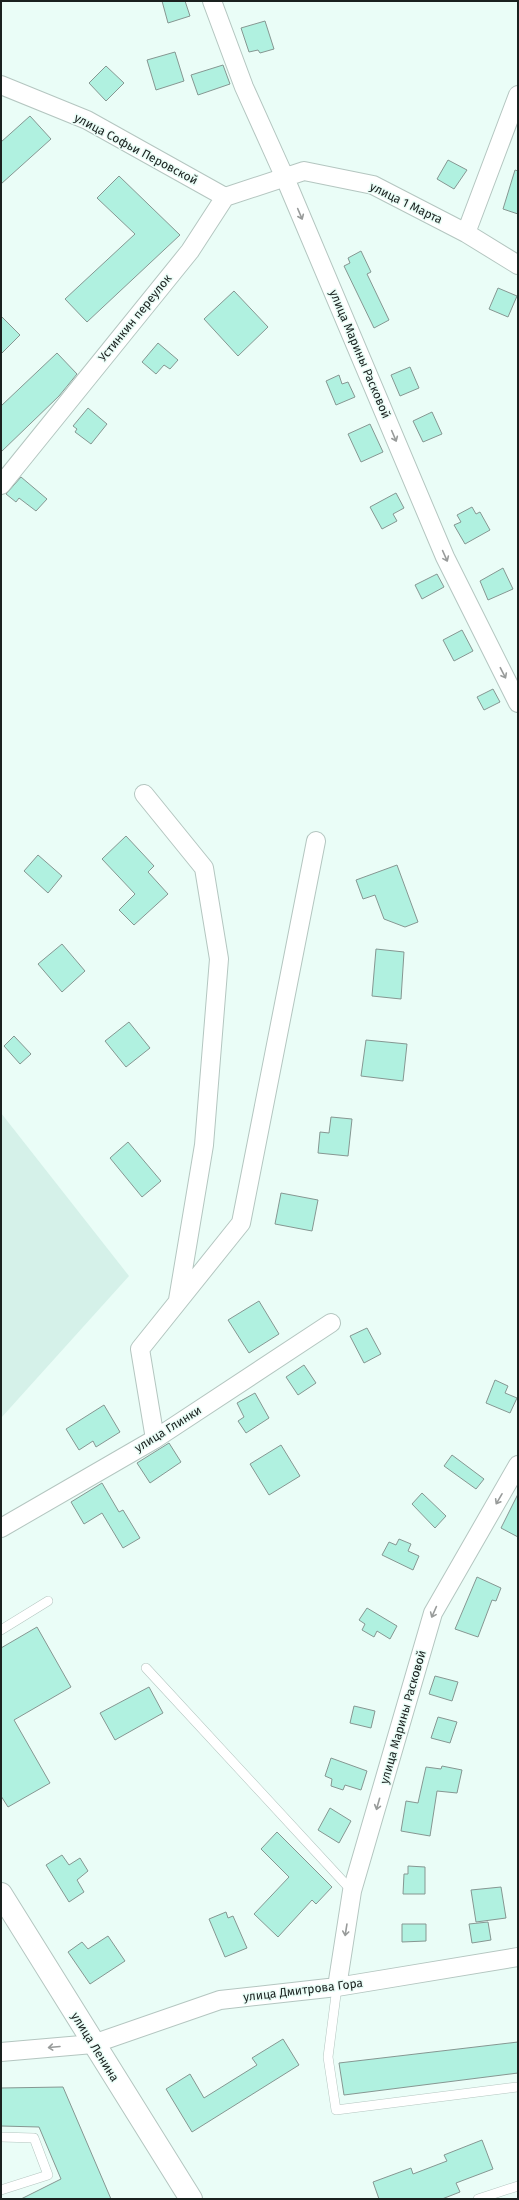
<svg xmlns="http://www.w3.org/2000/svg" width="519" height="2200" font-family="'Fira Sans',sans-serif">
<rect width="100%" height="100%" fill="#eafdf7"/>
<path fill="#d5f1e9" d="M1 1113 129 1276 1 1418Z"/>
<path fill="#b0f1e0" stroke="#869792" d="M162 1H185L190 16 168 23Z
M265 21 274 49 260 53 258 50 249 52 241 28Z
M175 52 184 81 156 90 147 60Z
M223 65 230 84 198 95 191 75Z
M106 66 124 83 106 101 89 83Z
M30 116 51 139 1 184V142Z
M448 160 467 170 454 189 437 179Z
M515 170 518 171V214L503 209Z
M119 176 180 235 87 322 65 299 135 234 97 198Z
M361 251 371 272 367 274 389 320 374 328 344 266 350 263 348 258Z
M498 288 517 296 508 317 489 309Z
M234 291 268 327 238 356 204 319Z
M1 316 20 335 1 354Z
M158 343 178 360 170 369 164 365 156 374 142 362Z
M57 353 77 374 59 396 1 452V406Z
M410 367 419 388 400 396 391 375Z
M339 375 342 384 348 382 355 397 336 405 326 381Z
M88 408 107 424 91 444 75 432 77 429 73 426Z
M432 412 442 434 423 442 413 421Z
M370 424 383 452 361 462 348 434Z
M21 477 47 499 36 511 19 498 16 502 6 494Z
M396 493 404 508 393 514 397 521 382 529 370 507Z
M472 507 476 514 480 512 490 530 465 544 454 525 461 522 457 515Z
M503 568 513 589 488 600 480 581Z
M437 574 444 587 422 599 415 585Z
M462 630 473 651 454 661 443 640Z
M493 689 500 702 484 710 477 697Z
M126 836 154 866 148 872 168 894 134 925 119 910 135 894 102 859Z
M38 855 62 876 48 893 24 871Z
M397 865 418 922 405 927 384 919 375 895 363 899 356 880Z
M62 944 85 971 62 992 38 964Z
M376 949 404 952 401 999 372 996Z
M129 1022 150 1048 126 1067 105 1041Z
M14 1036 31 1054 20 1064 4 1046Z
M366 1040 407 1044 403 1081 361 1076Z
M331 1117 352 1119 348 1156 318 1153 320 1132 329 1133Z
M128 1142 161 1181 142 1197 110 1158Z
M281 1193 318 1200 312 1231 275 1224Z
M259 1301 279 1334 249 1353 228 1320Z
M367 1328 381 1354 364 1363 350 1336Z
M304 1365 316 1383 298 1395 286 1377Z
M495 1380 508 1386 505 1393 517 1398 510 1413 486 1403Z
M255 1393 269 1418 246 1433 238 1421 244 1417 237 1403Z
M104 1405 120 1432 96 1447 93 1441 79 1450 66 1429Z
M169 1443 181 1462 150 1483 137 1463Z
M281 1445 300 1476 269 1495 250 1464Z
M452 1455 484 1479 476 1489 444 1466Z
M102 1483 119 1512 123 1510 140 1538 123 1548 102 1513 84 1524 71 1502Z
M422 1493 446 1516 435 1528 412 1504Z
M518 1494V1537L501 1528Z
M399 1539 411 1544 408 1551 419 1556 413 1570 382 1555 389 1542 396 1545Z
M477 1577 501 1588 496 1601 492 1600 478 1637 455 1629Z
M367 1608 397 1626 390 1639 377 1631 374 1637 362 1630 365 1624 359 1620Z
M37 1627 71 1687 14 1720 50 1783 8 1807 1 1796V1648Z
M435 1676 458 1682 452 1701 429 1694Z
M149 1687 163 1713 115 1740 100 1713Z
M354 1706 375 1711 371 1728 350 1723Z
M438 1717 457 1722 450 1743 431 1738Z
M331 1758 367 1771 361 1790 345 1785 343 1790 331 1786 332 1779 325 1776Z
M442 1766 462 1770 457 1793 437 1791 430 1836 401 1831 406 1801 418 1803 426 1767 441 1769Z
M330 1808 351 1821 339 1843 318 1830Z
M277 1832 332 1887 316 1904 312 1900 278 1937 254 1914 289 1877 261 1849Z
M62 1855 69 1865 80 1858 88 1871 77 1880 84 1892 69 1902 46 1865Z
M408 1866 425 1867V1894H403L404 1874H408Z
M501 1887 506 1918 476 1922 471 1890Z
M226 1912 228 1918 233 1916 247 1948 225 1957 209 1919Z
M488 1922 491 1940 472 1943 469 1924Z
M402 1924H426V1941L402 1942Z
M108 1936 125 1961 90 1984 68 1952 82 1942 88 1949Z
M283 2039 299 2065 192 2132 166 2089 190 2074 204 2098 257 2065 252 2058Z
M518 2042V2073L344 2095 339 2063Z
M63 2087 111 2199H21L61 2179 39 2127 1 2126V2088Z
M482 2140 493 2169 456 2183 460 2192 442 2199H379L373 2182 411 2168 413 2174 447 2161 444 2155Z"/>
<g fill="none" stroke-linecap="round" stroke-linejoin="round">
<defs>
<path id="lane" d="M1 1630 48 1601
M146 1668 352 1891
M337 1987 328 2057 336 2110 517 2087
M1 2137 34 2138 48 2175 1 2190
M478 2199 518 2186"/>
<path id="street" d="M212 1 244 87 285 178 445 557 518 703
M1 85 87 120 225 197
M466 233 518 95
M1 485 190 251 225 197 304 171 373 185 466 233 518 265
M144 794 204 868 219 959 204 1145 178 1300
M155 1439 140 1349 241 1223 316 841
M1 1528 155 1439 331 1323
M337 1987 352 1891 433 1613 518 1465
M1 2052 93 2044 220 2000 337 1987 518 1957"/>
<path id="primary" d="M1 1894 191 2199"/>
</defs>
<use href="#lane" stroke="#b4c6c0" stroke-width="10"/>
<use href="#street" stroke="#b4c6c0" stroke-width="20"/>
<use href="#primary" stroke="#b4c6c0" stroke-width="24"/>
<use href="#lane" stroke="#fff" stroke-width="9"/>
<use href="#street" stroke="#fff" stroke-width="18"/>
<use href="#primary" stroke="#fff" stroke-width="22"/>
</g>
<defs><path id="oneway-shaft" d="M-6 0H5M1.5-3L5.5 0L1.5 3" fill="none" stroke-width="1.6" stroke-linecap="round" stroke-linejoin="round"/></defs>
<g stroke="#989b9a">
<use href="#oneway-shaft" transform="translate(300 214) rotate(67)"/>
<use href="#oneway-shaft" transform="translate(394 436) rotate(67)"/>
<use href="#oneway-shaft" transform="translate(445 556) rotate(66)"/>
<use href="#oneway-shaft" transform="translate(503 673) rotate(63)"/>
<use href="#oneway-shaft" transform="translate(499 1499) rotate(120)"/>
<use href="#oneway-shaft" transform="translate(434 1612) rotate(114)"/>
<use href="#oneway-shaft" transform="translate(378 1804) rotate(106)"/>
<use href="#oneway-shaft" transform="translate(346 1930) rotate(99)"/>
<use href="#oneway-shaft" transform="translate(54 2047) rotate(175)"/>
</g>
<g text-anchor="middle" stroke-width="3" stroke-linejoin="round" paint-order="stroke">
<g font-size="12" fill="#1a211f" stroke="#eafdf7">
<text transform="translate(136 149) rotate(28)" y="4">улица Софьи Перовской</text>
<text transform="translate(406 203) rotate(26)" y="4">улица 1 Марта</text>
<text transform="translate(135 318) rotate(-51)" y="4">Устинкин переулок</text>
<text transform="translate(360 354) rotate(67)" y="4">улица Марины Расковой</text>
<text transform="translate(168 1429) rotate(-32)" y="4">улица Глинки</text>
<text transform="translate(403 1717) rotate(-74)" y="4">улица Марины Расковой</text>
<text transform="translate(303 1990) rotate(-7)" y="4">улица Дмитрова Гора</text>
<text transform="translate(95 2047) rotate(58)" y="4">улица Ленина</text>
</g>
</g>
<rect width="519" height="2200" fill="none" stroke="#1a211f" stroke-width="4"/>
</svg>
